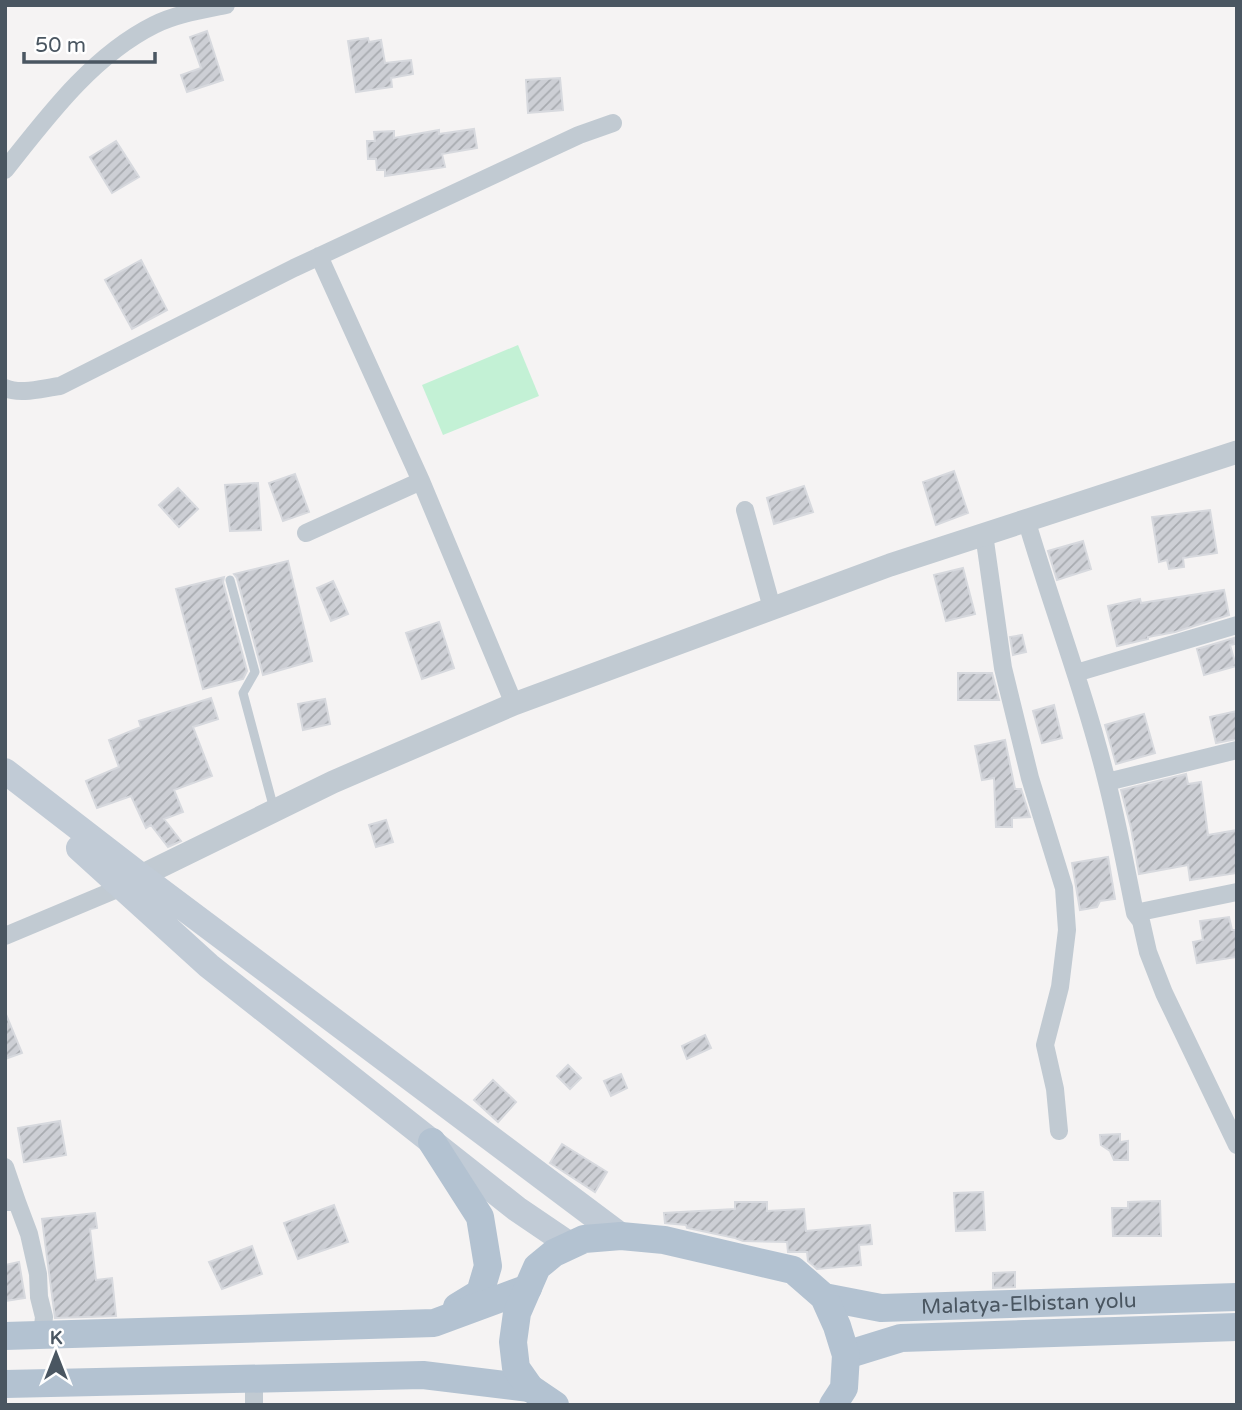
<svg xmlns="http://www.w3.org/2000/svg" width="1242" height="1410" font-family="'Varela Round',sans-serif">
<defs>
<pattern id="building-hatch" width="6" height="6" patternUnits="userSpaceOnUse" patternTransform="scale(1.75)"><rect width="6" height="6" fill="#cdcfd5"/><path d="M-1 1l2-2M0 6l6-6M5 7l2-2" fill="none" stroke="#a8abb0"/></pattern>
</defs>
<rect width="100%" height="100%" fill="#f5f3f3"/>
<path fill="#c3f1d5" d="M518 345 539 396 443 435 422 385Z"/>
<path fill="url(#building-hatch)" stroke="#d7d9de" stroke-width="2" d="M207 31 223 80 187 92 181 75 201 68 190 37Z
M368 38 369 42 381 40 385 63 411 60 413 74 391 78 392 87 356 92 348 41Z
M560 78 563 110 528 113 526 80Z
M474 129 477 148 442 154 445 167 385 176V170H377L376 159H368L367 141H375L374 132 394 131V138L439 130V134Z
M116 141 139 177 112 193 90 157Z
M141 260 167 310 132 329 105 280Z
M954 471 968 513 936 525 923 482Z
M295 474 309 512 283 521 269 483Z
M258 483 261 530 230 531 225 485Z
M804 486 813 512 774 524 767 498Z
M178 488 198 509 179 527 159 505Z
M1210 510 1217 553 1183 558 1184 567 1169 569 1167 560 1159 562 1152 517Z
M1083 541 1091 569 1057 580 1048 551Z
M288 561 312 661 263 675 237 578 234 574Z
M963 568 975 614 946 621 934 575Z
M224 577 223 582 247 671 243 679 203 689 176 589Z
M333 581 348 614 331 621 317 588Z
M1224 590 1229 615 1175 632 1148 637V639L1117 646 1108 606 1140 599 1141 603Z
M439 622 454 668 422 679 406 633Z
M1022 635 1026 652 1013 655 1010 637Z
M1234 638 1235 644 1230 645 1236 666 1204 675 1197 649Z
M958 673H992L999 700H958Z
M211 698 218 719 193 727 212 776 174 790 183 812 164 819 181 841 168 847 151 825 146 828 131 796 97 808 86 781 119 767 109 740 141 727 139 721Z
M325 699 330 724 303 730 298 704Z
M1054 705 1062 738 1042 743 1033 711Z
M1237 711V739L1216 743 1210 717Z
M1144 714 1155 753 1116 764 1105 725Z
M1005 740 1015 789H1021L1030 817 1012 818V827H996L994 778 982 780 975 746Z
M1186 774 1188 784 1201 782 1208 835 1237 830V873L1190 880 1188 865 1139 874 1131 828 1121 790Z
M386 820 393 842 376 847 369 825Z
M1108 857 1115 899 1100 901 1097 907 1080 910 1072 863Z
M1229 917 1232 930H1237V957L1197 963 1193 942 1203 940 1200 921Z
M5 1012 22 1053 5 1059Z
M705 1035 711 1048 687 1059 682 1046Z
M568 1065 581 1078 570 1089 557 1076Z
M621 1074 627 1088 611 1096 604 1081Z
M493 1080 516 1102 498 1122 474 1100Z
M60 1121 66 1155 24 1162 18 1128Z
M1120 1134V1142L1128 1141V1160H1114L1110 1151 1101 1145 1100 1135Z
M562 1144 607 1172 595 1192 550 1163Z
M983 1192 985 1230 956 1231 954 1193Z
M1160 1201 1161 1236H1113L1112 1208H1128V1202Z
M735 1202H767V1211L804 1209 806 1231 870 1225 872 1244 859 1245 861 1265 817 1269 808 1261 807 1252H788L787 1242 743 1241 735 1238 687 1228 686 1225 665 1223 664 1213 735 1209Z
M334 1205 348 1242 298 1259 284 1223Z
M95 1213 97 1228 90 1229 96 1280 112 1278 116 1316 55 1318 42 1219Z
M252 1246 262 1274 222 1289 209 1262Z
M19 1262 25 1298 5 1301V1265Z
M1015 1272V1287L993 1288V1273Z"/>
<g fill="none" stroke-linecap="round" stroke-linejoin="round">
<path stroke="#c1cad2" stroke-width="9" d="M230 580 255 672 243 693 274 809"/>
<path stroke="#c1cad2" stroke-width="18" d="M5 170C47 117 92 56 154 25 176 14 202 10 226 5
M319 256 421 481 514 704
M5 388C21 395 43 388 60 386L294 268 579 135 613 123
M745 510 772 608
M1026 519C1052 607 1085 693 1107 782 1118 825 1126 869 1135 913L1141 921 1148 952 1164 993 1237 1145
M306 533 421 481
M984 534 1003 668 1030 778 1064 888 1067 930 1060 987 1045 1045 1055 1089 1059 1131
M1076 673 1237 625
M1107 782 1237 750
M1135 913 1237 892
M5 936 122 887
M5 1167 17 1202
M5 1202H17L29 1234 38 1274 39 1297 44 1317 42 1335
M254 1405V1379"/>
<path stroke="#c1cad2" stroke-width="23" d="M141 876 333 782 514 704 890 565 1237 452"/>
<path stroke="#c1cbd6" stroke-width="26" d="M5 771 141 876 621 1236
M79 848 209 966 517 1209 570 1245"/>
<g stroke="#b3c2d1" stroke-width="28">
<path d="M432 1142 480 1217 488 1266 480 1293 457 1307"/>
<path id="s1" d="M824 1297 881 1308 1237 1297"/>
<path d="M5 1336 434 1323 528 1288"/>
<path d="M846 1355 901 1338 1237 1327"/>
<path d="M5 1384 423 1375 530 1388"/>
<path d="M555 1405 530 1388 516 1368 513 1342 517 1313 537 1267 554 1253 584 1239 621 1236 664 1240 793 1270 824 1297 837 1326 846 1355 844 1388 833 1405"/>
</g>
</g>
<g text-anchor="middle" stroke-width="6" stroke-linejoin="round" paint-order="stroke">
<g font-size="21" fill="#4a5661" stroke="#fff">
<text dy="7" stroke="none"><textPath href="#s1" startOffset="206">Malatya-Elbistan yolu</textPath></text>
</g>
</g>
<rect width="1242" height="1410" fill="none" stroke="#4a5661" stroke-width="14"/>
<g transform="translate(56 1354)" stroke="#ffffff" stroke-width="5" paint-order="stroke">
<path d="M0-5L12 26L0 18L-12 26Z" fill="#4a5661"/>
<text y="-10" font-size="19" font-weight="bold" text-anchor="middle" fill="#4a5661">K</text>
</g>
<path d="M24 52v10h131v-10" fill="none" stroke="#4a5661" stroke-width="3.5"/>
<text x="35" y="52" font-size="21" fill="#4a5661" stroke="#ffffff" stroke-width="5" paint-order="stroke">50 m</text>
</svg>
